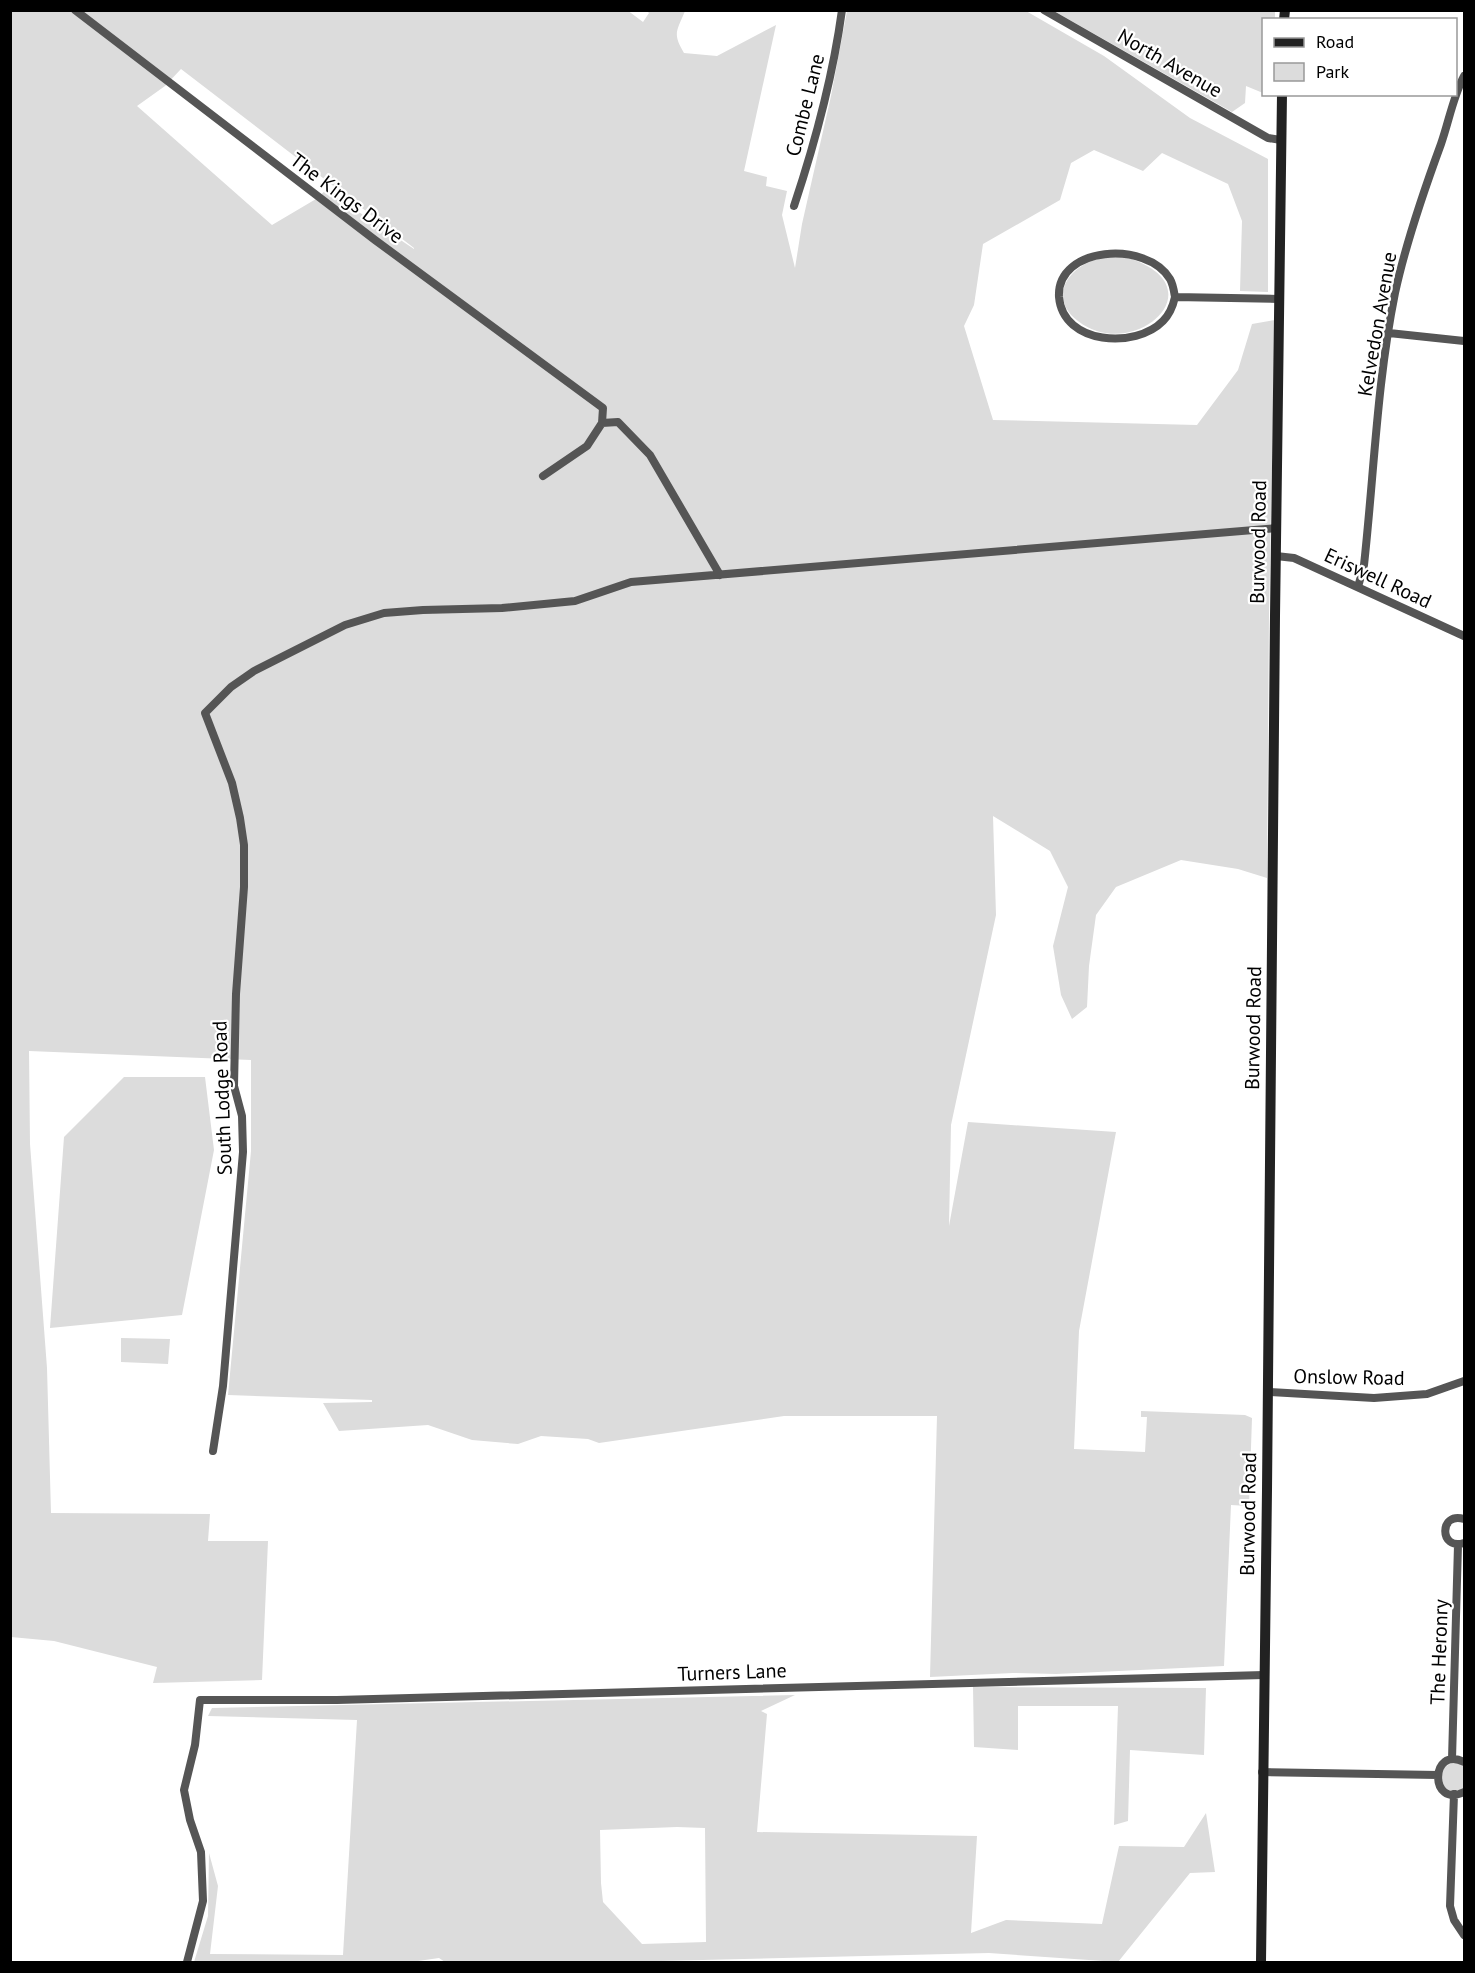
<svg xmlns="http://www.w3.org/2000/svg" width="1475" height="1973" font-family="'PT Sans',sans-serif">
<rect width="100%" height="100%" fill="#fff"/>
<path fill="#dcdcdc" fill-rule="evenodd" d="M627 10 643 22 649 13 647 11H685C677 31 672 33 684 53L717 56 776 25 744 171 767 177 766 186 787 191 782 215 795 268 802 224 831 96 847 11H1026L1104 56 1190 118 1268 159V292L1240 291 1242 221 1228 184 1162 153 1143 171 1094 150 1071 163 1060 200 983 244 974 305 964 326 993 420 1197 425 1238 370 1252 324 1275 320 1269 614 1267 878 1238 869 1181 860 1116 887 1096 915 1089 966 1087 1007 1072 1019 1061 995 1053 946 1068 887 1050 851 993 816 996 915 951 1125 949 1226 968 1122 1116 1132 1079 1331 1074 1449 1145 1452 1147 1417H1141V1411L1245 1415 1252 1418 1249 1506 1231 1505 1224 1666 1056 1674 1013 1673 930 1677 937 1416H784L599 1443 588 1439 541 1436 518 1444 472 1440 428 1425 339 1431 323 1403 372 1402V1400L228 1395 251 1151V1060L29 1051 30 1144 47 1368 51 1513 210 1514 208 1541H268L262 1680 153 1683 157 1667 54 1641 11 1637 10 11ZM181 69 414 248V249L326 190 316 199 272 225 137 106 165 86Z
M1054 11H1275V19L1264 20 1263 93 1246 86 1245 103 1232 112Z
M1122 256C1224 284 1134 365 1078 321 1049 299 1066 269 1095 260 1104 257 1113 257 1122 256Z
M124 1077H205L214 1150 182 1315 50 1328 64 1137Z
M121 1338 170 1339 168 1364 121 1362Z
M973 1687 1206 1688 1204 1755 1130 1750 1128 1821 1114 1825 1118 1706H1018V1750L974 1747Z
M795 1695 761 1711 767 1714 757 1832 977 1836 971 1933 1006 1920 1102 1924 1119 1846 1184 1847 1206 1813 1215 1872 1190 1873 1118 1962 989 1953 620 1962H445L439 1958 411 1962H194L208 1916 209 1853 218 1886 210 1954 343 1955 357 1720 208 1716 212 1708ZM677 1827 705 1828 706 1942 642 1944 603 1902 601 1883 600 1830Z
M1456 1762 1464 1766V1789C1454 1792 1449 1792 1441 1784 1440 1772 1443 1765 1456 1762Z"/>
<g fill="none" stroke-linecap="round" stroke-linejoin="round">
<path stroke="#555" stroke-width="8" d="M75 10 375 240 603 408 602 423 587 446 543 476
M1044 10 1268 138 1281 140
M794 206C815 143 833 76 842 10
M1175 297C1174 291 1173 284 1170 279 1147 240 1056 246 1059 297 1063 345 1136 349 1163 321 1170 314 1173 306 1175 297L1279 299
M1389 333 1464 341
M602 423 618 422 650 455 720 575
M1276 556 1294 558 1464 636
M1358 587 1364 565C1374 474 1377 382 1395 293 1406 242 1423 193 1441 144 1449 121 1453 97 1464 76
M1268 1392 1374 1398 1427 1394 1464 1381
M213 1451 223 1386 243 1152 242 1116 234 1086 236 994 244 887V845L240 818 232 783 205 713 231 687 254 671 345 625 384 613 423 610 502 608 575 601 631 582 1277 528
M1464 1519C1439 1511 1439 1551 1464 1543
M1452 1759 1458 1545
M1464 1762C1430 1745 1429 1809 1464 1792
M1262 1772 1438 1775
M1454 1794 1450 1906 1454 1920 1464 1935
M187 1962 203 1901 201 1852 190 1820 184 1790 195 1745 200 1700H337L1264 1675"/>
<path stroke="#222" stroke-width="10" d="M1284 20 1285 10
M1261 1962 1267 1490 1275 616 1282 94"/>
</g>
<g text-anchor="middle" stroke-width="4.5" stroke-linejoin="round" paint-order="stroke">
<g font-size="20" fill="#000" stroke="#fff">
<text transform="translate(1170 63) rotate(30)" y="7">North Avenue</text>
<text transform="translate(805 105) rotate(-76)" y="7">Combe Lane</text>
<text transform="translate(347 198) rotate(37)" y="7">The Kings Drive</text>
<text transform="translate(1377 324) rotate(-80)" y="7">Kelvedon Avenue</text>
<text transform="translate(1258 542) rotate(-89)" y="7">Burwood Road</text>
<text transform="translate(1378 578) rotate(25)" y="7">Eriswell Road</text>
<text transform="translate(1253 1028) rotate(-89)" y="7">Burwood Road</text>
<text transform="translate(222 1098) rotate(-92)" y="7">South Lodge Road</text>
<text transform="translate(1349 1377) rotate(1)" y="7">Onslow Road</text>
<text transform="translate(1248 1514) rotate(-89)" y="7">Burwood Road</text>
<text transform="translate(1439 1652) rotate(-88)" y="7">The Heronry</text>
<text transform="translate(732 1672) rotate(-2)" y="7">Turners Lane</text>
</g>
</g>
<rect width="1475" height="1973" fill="none" stroke="#000000" stroke-width="24"/>
<rect x="1262" y="18" width="195" height="78" fill="#ffffff" stroke="#999999" stroke-width="1.5"/>
<rect x="1274" y="38" width="30" height="9" fill="#222222" stroke="#999999" stroke-width="1.5"/>
<text x="1316" y="48" font-size="18" fill="#000000">Road</text>
<rect x="1274" y="63" width="30" height="18" fill="#dcdcdc" stroke="#999999" stroke-width="1.5"/>
<text x="1316" y="78" font-size="18" fill="#000000">Park</text>
</svg>
